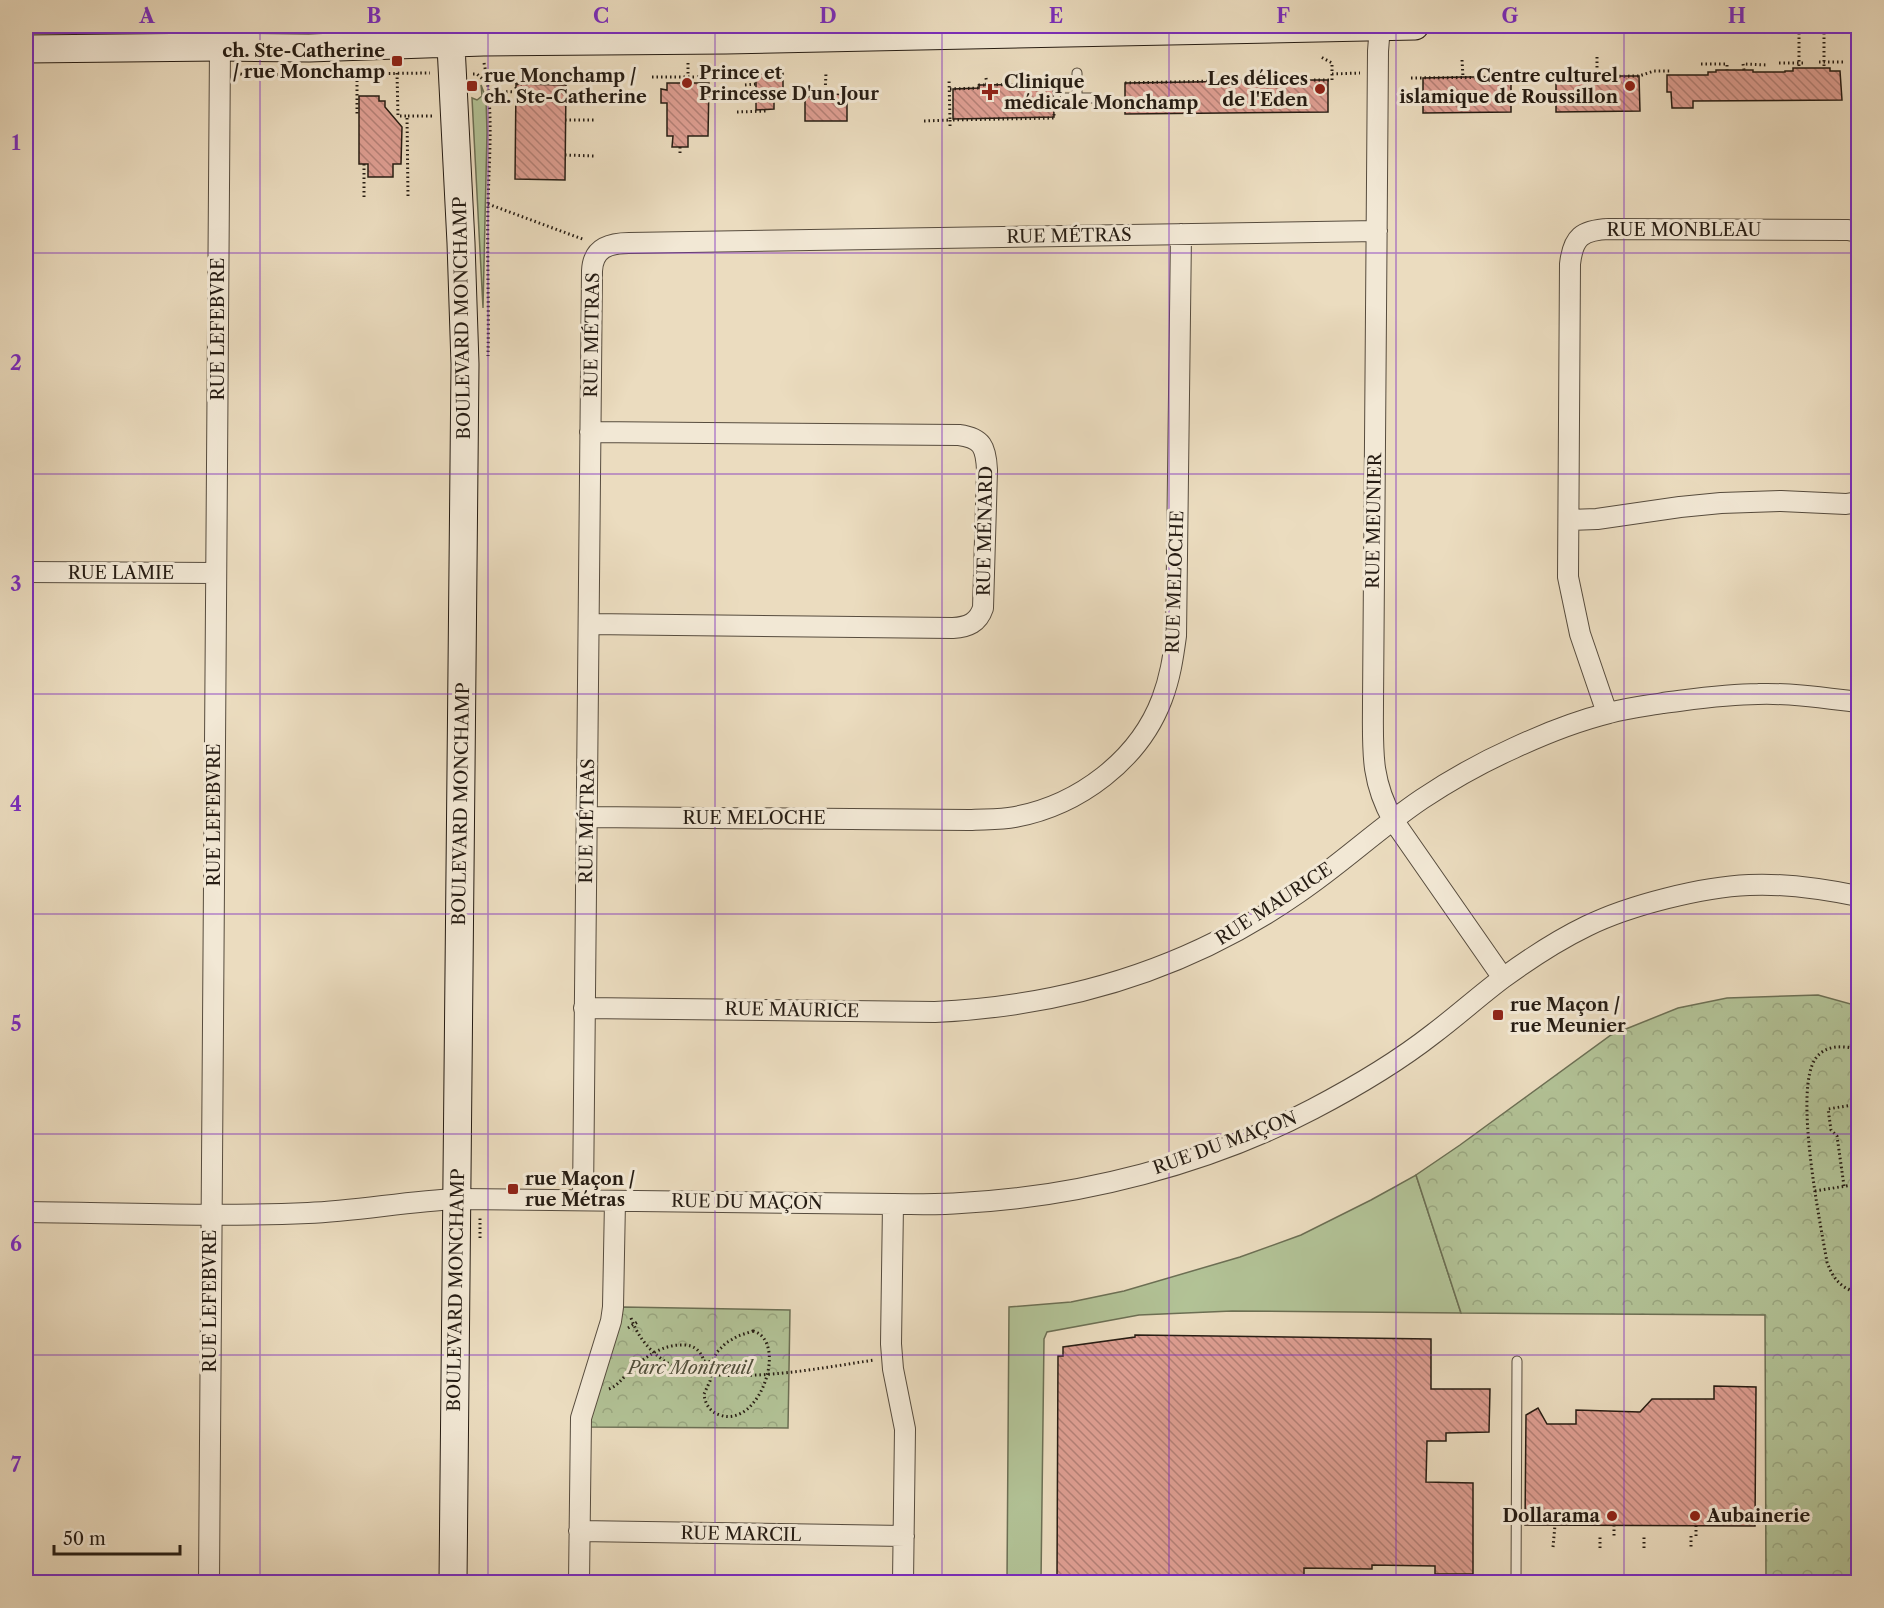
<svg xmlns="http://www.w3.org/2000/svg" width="1884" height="1608" font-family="'Libre Caslon Text',serif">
<defs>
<pattern id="park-crowns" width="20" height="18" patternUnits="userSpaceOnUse" patternTransform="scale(1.5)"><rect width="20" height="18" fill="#b2c296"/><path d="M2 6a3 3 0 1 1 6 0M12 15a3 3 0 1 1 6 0" fill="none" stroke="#99a680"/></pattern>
<pattern id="building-back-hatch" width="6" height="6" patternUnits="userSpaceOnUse" patternTransform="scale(1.5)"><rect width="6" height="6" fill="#de9e92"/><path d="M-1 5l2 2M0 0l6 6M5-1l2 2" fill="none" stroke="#b48076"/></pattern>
</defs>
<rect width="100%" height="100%" fill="#ebdcbf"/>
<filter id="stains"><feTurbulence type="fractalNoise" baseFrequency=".00333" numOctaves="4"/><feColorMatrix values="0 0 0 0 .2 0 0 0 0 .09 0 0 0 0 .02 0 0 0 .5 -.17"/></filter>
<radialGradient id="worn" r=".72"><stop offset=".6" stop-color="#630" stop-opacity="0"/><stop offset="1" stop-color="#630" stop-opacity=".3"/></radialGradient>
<path fill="#b2c296" stroke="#6c6f54" stroke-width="1.5" d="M481 85 486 98 487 132 483 308 472 98 477 100 482 96Z
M1416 1175 1461 1313 1232 1311 1139 1315 1047 1332 1044 1339 1041 1582H1007L1009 1307 1071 1302 1124 1291 1240 1257 1301 1235 1371 1200Z"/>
<path fill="url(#park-crowns)" stroke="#6c6f54" stroke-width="1.5" d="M1818 995 1858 1006V1582H1766L1765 1315 1461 1313 1416 1175 1460 1145 1611 1035 1678 1008 1727 998Z
M623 1307 790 1310 788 1428 589 1427 591 1417 622 1315Z"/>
<path fill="url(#building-back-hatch)" stroke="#261c13" stroke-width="1.5" d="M1793 68H1830V71H1840L1842 100 1693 101V108H1672L1671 92H1667V75H1708V72H1716V70H1753V72H1785V71H1793Z
M783 73V97L774 98V109L756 110V74Z
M1594 76H1639L1640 111 1556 112V77Z
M1463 77H1511V112L1423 113V78Z
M1314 80H1328V112L1125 114V83Z
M667 83H709L708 136H688V147H672L673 136H667V103H661V89L667 90Z
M516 84 566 85 565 180 515 179Z
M1053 84 1054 117 953 119V89L979 88V85Z
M816 93 847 95V121H805V97L816 96Z
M359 96H379V101H385V107L402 127 401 164H393V177H368V164H359Z
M1135 1335 1431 1339V1389H1490L1489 1432 1446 1433V1441H1427L1426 1482 1473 1483V1574H1435V1566L1372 1565V1569L1304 1568V1582H1096V1578H1057L1058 1356H1063V1347L1135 1337Z
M1714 1386 1756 1387 1755 1526 1525 1525 1526 1415 1538 1408 1547 1424H1576V1410L1640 1412 1652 1399H1714Z"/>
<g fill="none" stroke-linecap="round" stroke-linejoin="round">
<defs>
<path id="lane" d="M1077 73V98
M1065 98H1093
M1516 1582 1517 1361"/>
<path id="street" d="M1380 26 1378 51 1373 703C1373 749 1370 779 1393 820L1503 978
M1569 520 1597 519 1680 507 1721 503 1781 501 1846 504 1858 502
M26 572 216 573
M589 624 953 628C968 627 978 623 983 608L987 470C986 447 982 438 959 435L590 432
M1607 713 1580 634 1568 577 1570 264C1573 237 1582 230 1609 229L1848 230 1858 232
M587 817 969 820C984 819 1000 820 1015 817 1079 805 1139 760 1162 699 1170 678 1173 658 1176 636L1181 234
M584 1008 935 1012C1066 1006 1189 969 1298 893 1341 864 1379 828 1422 799 1449 781 1485 761 1514 748 1544 734 1577 721 1609 713 1627 708 1645 706 1663 703 1695 699 1726 694 1758 694 1792 693 1825 698 1858 702
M583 1200 592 271C593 248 609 243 629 243L1377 231
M893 1204 891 1344 893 1369 905 1429 903 1582
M26 1212C120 1213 214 1217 308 1213 358 1211 408 1201 458 1199L893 1204C916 1204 939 1205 961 1203 1080 1197 1208 1164 1313 1109 1355 1087 1396 1063 1433 1034 1457 1016 1479 996 1503 978 1529 959 1558 940 1587 926 1630 905 1702 887 1749 885 1786 883 1823 889 1858 896
M579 1531 904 1536
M209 1582 220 47
M579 1582 581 1418 611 1321 613 1307 615 1201"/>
<path id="secondary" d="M450 26 461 243 465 364 453 1582
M26 49 220 47 309 48 483 42 726 40 1415 26"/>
</defs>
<use href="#lane" stroke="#574c3e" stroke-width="11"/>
<use href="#street" stroke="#574c3e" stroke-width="22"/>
<use href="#secondary" stroke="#261c13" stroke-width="29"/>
<path stroke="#261c13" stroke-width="3" stroke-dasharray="1.5 3" stroke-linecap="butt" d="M1799 33V68
M1824 33V68
M1597 57V76
M1462 60 1463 77
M1856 60H1858
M1819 62H1845
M484 63C494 110 489 157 488 205 487 255 489 306 488 356
M1779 63H1804
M1701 64H1727V70
M357 67V114L359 113
M1744 70 1743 64 1768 65
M236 73 245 75 430 73
M397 73 398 116H407
M473 74H477L487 83
M1332 74 1360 73
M652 77H745
M1556 77 1639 76 1654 71H1671V72
M688 78V60
M986 78 987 85
M1411 78 1511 77
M522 79 596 81
M1314 80H1332V63L1321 57
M1236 81 1308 80
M1125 83 1218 81
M745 85 756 84
M950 89 979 88V85L1053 84 1054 92
M488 91 516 92V84H522V64
M819 93H831
M825 94 826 73
M737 112 767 111V109
M565 120H596
M924 121 950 120 949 79
M950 126V120L1054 118V105
M680 153V147
M565 155 595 156
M408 196 407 116H432
M364 197V164
M488 204 585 240
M1858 1049C1844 1046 1826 1044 1816 1058 1793 1088 1820 1222 1827 1262 1833 1279 1841 1288 1858 1293
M1844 1186 1837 1136 1831 1130 1828 1109 1858 1104
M1815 1191 1858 1184
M480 1238V1218
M631 1318C640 1343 659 1362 685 1371 695 1374 707 1374 717 1375 770 1378 822 1368 874 1360
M628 1328 639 1321
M753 1331C789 1341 760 1429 720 1415 710 1412 705 1404 704 1394L710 1381 713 1360 717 1352 726 1343 738 1336Z
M609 1389C617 1386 621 1380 627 1374 642 1359 661 1344 684 1345 694 1345 701 1351 704 1361L713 1362
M1614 1525V1536
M1691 1536V1549
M1696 1536V1526
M1553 1547 1555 1525
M1600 1548V1536
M1644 1548V1536"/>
<use href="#lane" stroke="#f2e8d5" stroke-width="9"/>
<use href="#street" stroke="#f2e8d5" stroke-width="20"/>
<use href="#secondary" stroke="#f2e8d5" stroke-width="27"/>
</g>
<path fill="none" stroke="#7b2cbf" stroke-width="1.5" stroke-opacity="0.55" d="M260 26V1582M488 26V1582M715 26V1582M942 26V1582M1169 26V1582M1396 26V1582M1624 26V1582M26 253H1858M26 474H1858M26 694H1858M26 914H1858M26 1134H1858M26 1355H1858"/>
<g fill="#8f2418" stroke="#f2e8d5" stroke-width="2">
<rect x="391" y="55" width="12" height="12" rx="3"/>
<circle cx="687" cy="83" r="6"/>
<rect x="466" y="80" width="12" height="12" rx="3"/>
<circle cx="1630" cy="86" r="6"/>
<circle cx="1320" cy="89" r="6"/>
<path d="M987 83h6v6h6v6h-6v6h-6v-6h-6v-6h6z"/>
<rect x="1492" y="1009" width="12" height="12" rx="3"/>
<rect x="507" y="1183" width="12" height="12" rx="3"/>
<circle cx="1612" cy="1516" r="6"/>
<circle cx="1695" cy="1516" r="6"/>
</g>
<g text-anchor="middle" stroke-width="6" stroke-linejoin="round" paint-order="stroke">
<g font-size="18" font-weight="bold" fill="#261c13" stroke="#f2e8d5" text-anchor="start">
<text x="385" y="57" text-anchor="end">ch. Ste-Catherine<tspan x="385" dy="21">/ rue Monchamp</tspan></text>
<text x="699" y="79">Prince et<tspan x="699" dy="21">Princesse D'un Jour</tspan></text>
<text x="484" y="82">rue Monchamp /<tspan x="484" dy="21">ch. Ste-Catherine</tspan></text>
<text x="1618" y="82" text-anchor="end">Centre culturel<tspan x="1618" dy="21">islamique de Roussillon</tspan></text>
<text x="1308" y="85" text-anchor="end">Les délices<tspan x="1308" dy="21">de l'Eden</tspan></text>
<text x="1004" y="88">Clinique<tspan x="1004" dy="21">médicale Monchamp</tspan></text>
<text x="1510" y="1011">rue Maçon /<tspan x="1510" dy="21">rue Meunier</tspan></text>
<text x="525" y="1185">rue Maçon /<tspan x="525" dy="21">rue Métras</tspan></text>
<text x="1600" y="1522" text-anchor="end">Dollarama</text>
<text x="1707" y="1522">Aubainerie</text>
</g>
<g font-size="18" fill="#261c13" stroke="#f2e8d5">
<text x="1684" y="236">RUE MONBLEAU</text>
<text transform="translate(1069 236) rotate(-1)" y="6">RUE MÉTRAS</text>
<text transform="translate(462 318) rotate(-91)" y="6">BOULEVARD MONCHAMP</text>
<text transform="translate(218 329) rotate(-90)" y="6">RUE LEFEBVRE</text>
<text transform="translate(592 335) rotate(-89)" y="6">RUE MÉTRAS</text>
<text transform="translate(1374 521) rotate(-89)" y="6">RUE MEUNIER</text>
<text transform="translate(985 531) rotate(-89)" y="6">RUE MÉNARD</text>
<text x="121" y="579">RUE LAMIE</text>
<text transform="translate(1175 582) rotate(-88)" y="6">RUE MELOCHE</text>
<text transform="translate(461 804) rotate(-89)" y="6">BOULEVARD MONCHAMP</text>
<text transform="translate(214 815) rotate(-90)" y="6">RUE LEFEBVRE</text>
<text x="754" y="824">RUE MELOCHE</text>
<text transform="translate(587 821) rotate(-89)" y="6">RUE MÉTRAS</text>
<text transform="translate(1274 904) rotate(-33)" y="6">RUE MAURICE</text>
<text transform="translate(792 1010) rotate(1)" y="6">RUE MAURICE</text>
<text transform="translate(1225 1143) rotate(-20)" y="6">RUE DU MAÇON</text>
<text transform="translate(747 1202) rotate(1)" y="6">RUE DU MAÇON</text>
<text transform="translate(456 1290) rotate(-89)" y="6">BOULEVARD MONCHAMP</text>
<text transform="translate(210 1301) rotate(-90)" y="6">RUE LEFEBVRE</text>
<text transform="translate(741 1534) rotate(1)" y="6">RUE MARCIL</text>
</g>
<g font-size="18" font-style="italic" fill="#504e3a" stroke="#f2e8d5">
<text x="690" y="1374">Parc Montreuil</text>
</g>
</g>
<rect width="1884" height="1608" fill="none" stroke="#ebdcbf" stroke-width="66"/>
<path d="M54 1545v9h126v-9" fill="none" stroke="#261c13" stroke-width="3"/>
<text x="63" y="1545" font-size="18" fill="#261c13" stroke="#f2e8d5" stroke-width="4.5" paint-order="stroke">50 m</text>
<rect x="33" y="33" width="1818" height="1542" fill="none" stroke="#7b2cbf" stroke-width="2"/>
<g font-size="20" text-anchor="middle" font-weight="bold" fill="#7b2cbf">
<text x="147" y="23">A</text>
<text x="374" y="23">B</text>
<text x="601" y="23">C</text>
<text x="828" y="23">D</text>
<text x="1056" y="23">E</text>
<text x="1283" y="23">F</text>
<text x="1510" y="23">G</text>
<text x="1737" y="23">H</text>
<text x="16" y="150">1</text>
<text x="16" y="370">2</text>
<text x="16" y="591">3</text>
<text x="16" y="811">4</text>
<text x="16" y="1031">5</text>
<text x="16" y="1251">6</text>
<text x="16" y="1472">7</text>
</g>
<rect width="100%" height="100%" filter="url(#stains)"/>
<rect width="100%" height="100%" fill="url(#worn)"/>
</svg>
